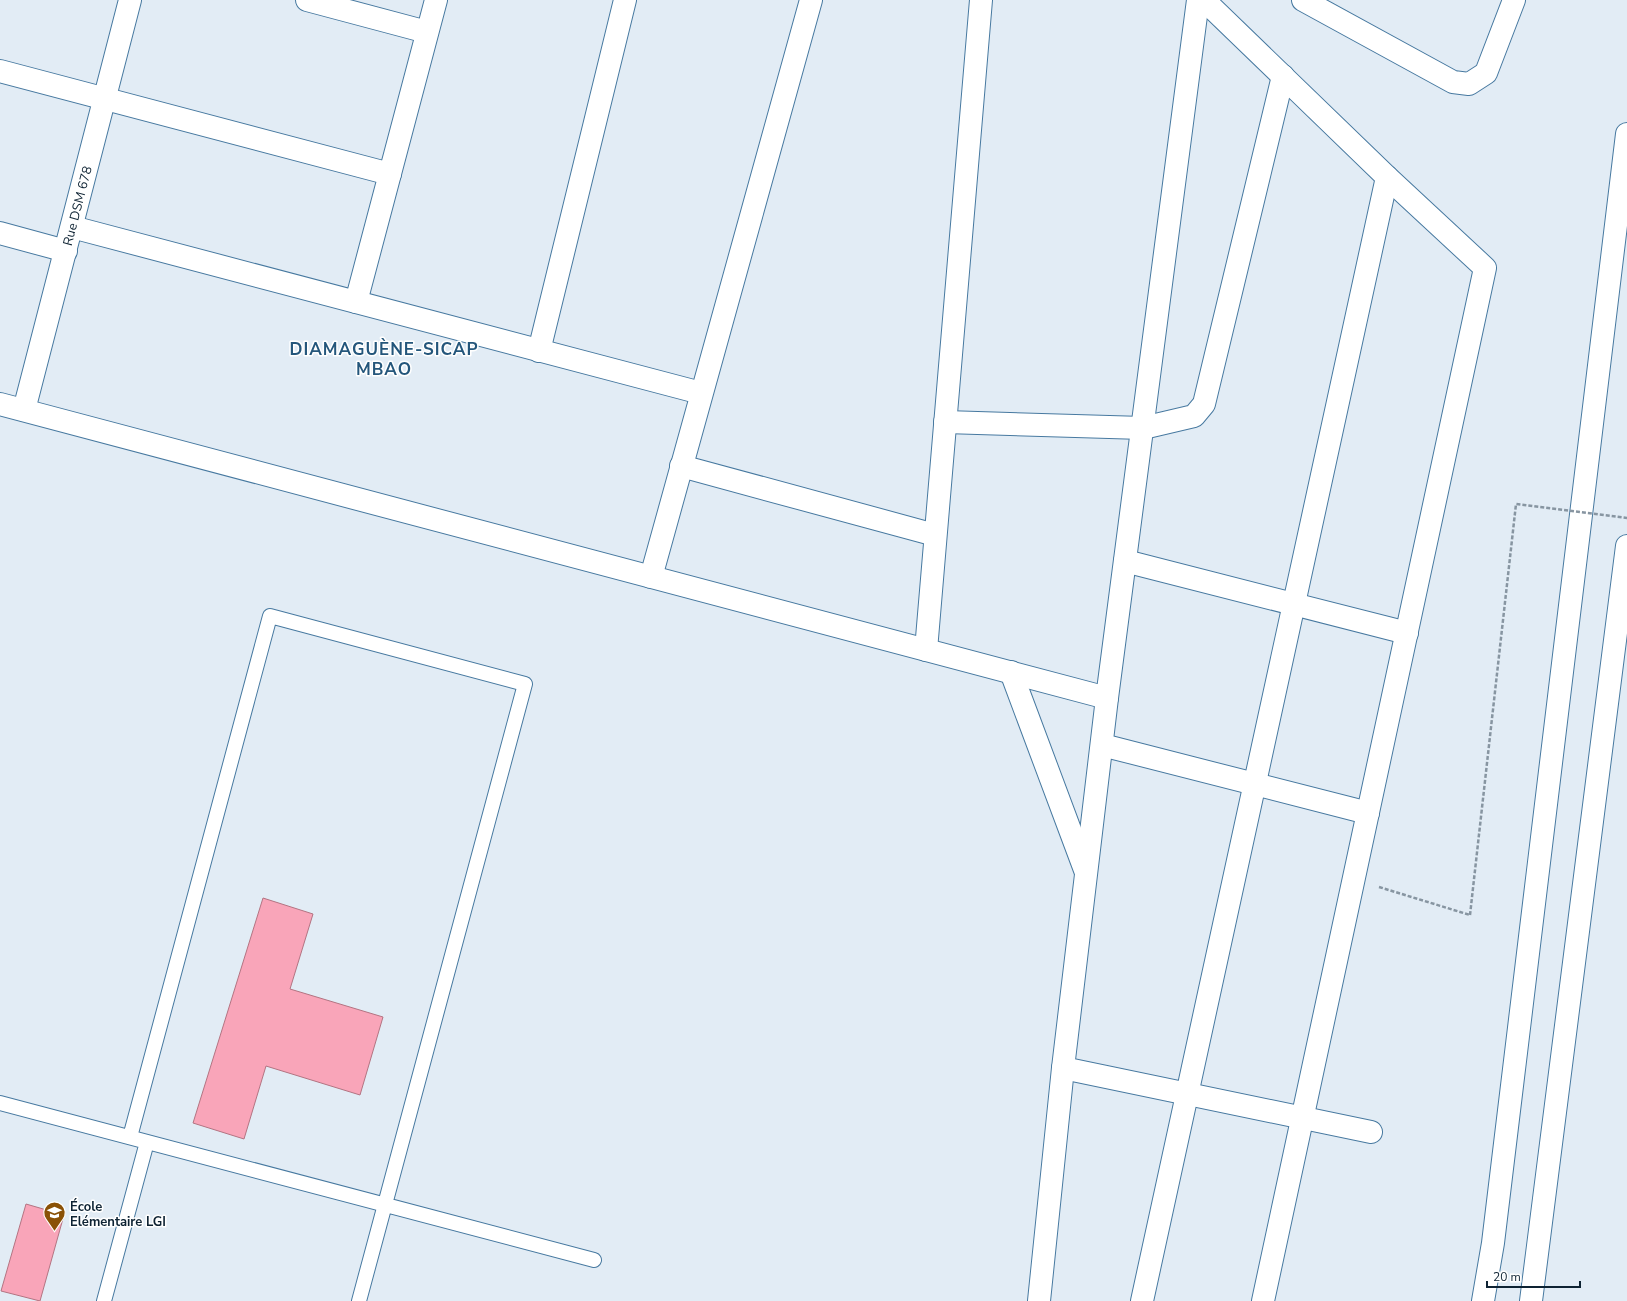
<svg xmlns="http://www.w3.org/2000/svg" width="1627" height="1301" font-family="'Nunito Sans',sans-serif">
<rect width="100%" height="100%" fill="#e2ecf5"/>
<path fill="#f9a5b9" stroke="#b37482" d="M263 898 313 914 290 989 383 1017 360 1095 266 1066 244 1139 193 1123Z
M26 1204 64 1215 40 1301 1 1291Z"/>
<g fill="none" stroke-linecap="round" stroke-linejoin="round">
<defs>
<path id="service" d="M0 1103 594 1260
M130 1137 270 616 525 684 359 1301
M104 1301 147 1142"/>
<g id="minor">
<path d="M307 0 427 32"/>
<path d="M1204 0 1387 177 1485 268 1263 1301"/>
<path d="M1303 0 1453 82 1469 84 1486 73 1514 0"/>
<path d="M0 71 390 174"/>
<path d="M72 227 701 393"/>
<path d="M0 233 66 251"/>
<path d="M356 302 436 0"/>
<path d="M539 351 625 0"/>
<path d="M0 404 1107 698"/>
<path id="s1" d="M24 410 130 0"/>
<path d="M945 422 1143 428 1194 416 1204 404 1283 76"/>
<path d="M681 466 935 535"/>
<path d="M1125 561 1407 633"/>
<path d="M651 577 811 0"/>
<path d="M926 650 981 0"/>
<path d="M1011 672 1085 870"/>
<path d="M1102 745 1368 813"/>
<path d="M1063 1068 1371 1132"/>
<path d="M1039 1301 1063 1068 1107 698 1198 0"/>
<path d="M1142 1301 1387 177"/>
</g>
<path id="motorway" d="M1483 1301 1493 1243 1627 134
M1531 1301 1627 546"/>
</defs>
<use href="#service" stroke="#4779a0" stroke-width="16"/>
<use href="#minor" stroke="#4779a0" stroke-width="24"/>
<use href="#motorway" stroke="#4779a0" stroke-width="24"/>
<path stroke="#8795a1" stroke-width="2.5" stroke-dasharray="4 2" stroke-linecap="butt" d="M1379 887 1470 915"/>
<use href="#service" stroke="#fff" stroke-width="14"/>
<use href="#minor" stroke="#fff" stroke-width="22"/>
<use href="#motorway" stroke="#fff" stroke-width="22"/>
<path stroke="#8795a1" stroke-width="2.5" stroke-dasharray="4 2" stroke-linecap="butt" d="M1470 915 1516 504 1627 518"/>
</g>
<defs>
<symbol id="school-pin" viewBox="-11 -11 22 30"><path d="M0 17L-7.5 6A9.5 9.5 0 1 1 7.5 6Z" fill="#8a5106" stroke="#fff"/><path d="M0-5L7-2L0 1L-7-2ZM-4 1L0 2.5L4 1V4Q0 6-4 4Z" fill="#fff"/></symbol>
</defs>
<g fill-rule="evenodd">
<use href="#school-pin" x="42" y="1200" width="25" height="34"/>
</g>
<g text-anchor="middle" stroke-width="3" stroke-linejoin="round" paint-order="stroke">
<g font-size="13" fill="#0e2333" stroke="#fff">
<text dy="5" stroke="none"><textPath href="#s1" startOffset="211">Rue DSM 678</textPath></text>
</g>
<g font-size="13" font-weight="bold" fill="#0e2333" stroke="#fff" text-anchor="start">
<text x="70" y="1211">École<tspan x="70" dy="15">Elémentaire LGI</tspan></text>
</g>
<g font-size="17" font-weight="bold" letter-spacing="1" fill="#24567b" stroke="#fff">
<text x="384" y="355">DIAMAGUÈNE-SICAP<tspan x="384" dy="20">MBAO</tspan></text>
</g>
</g>
<path d="M1487 1281v6h93v-6" fill="none" stroke="#0e2333" stroke-width="2"/>
<text x="1493" y="1281" font-size="12" fill="#0e2333" stroke="#ffffff" stroke-width="3" paint-order="stroke">20 m</text>
</svg>
